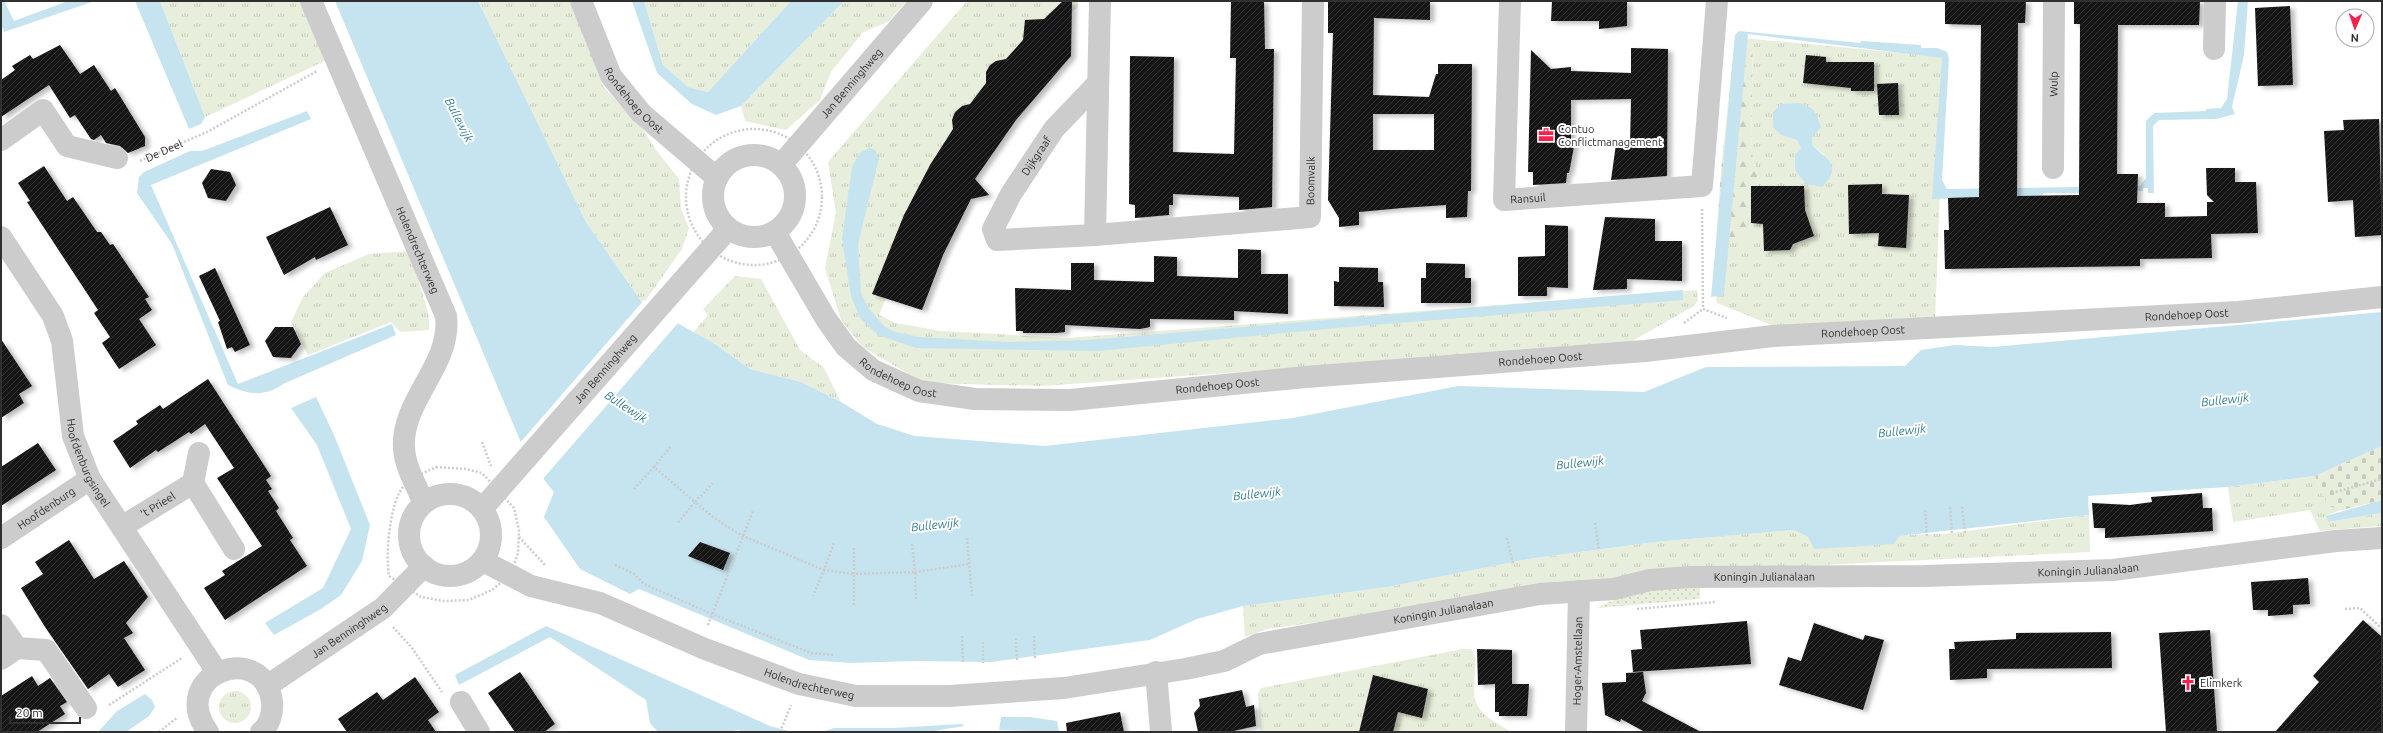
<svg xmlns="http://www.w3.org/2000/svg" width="2383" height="733" font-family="Ubuntu,sans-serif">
<defs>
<pattern id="grass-tufts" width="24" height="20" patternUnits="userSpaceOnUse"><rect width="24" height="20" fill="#e7eedb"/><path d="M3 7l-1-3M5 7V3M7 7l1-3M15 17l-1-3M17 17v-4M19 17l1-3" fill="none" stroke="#c6ccbc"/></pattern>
<pattern id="forest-firs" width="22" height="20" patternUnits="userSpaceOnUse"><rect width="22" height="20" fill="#e7eedb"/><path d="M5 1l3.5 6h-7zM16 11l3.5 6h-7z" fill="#c6ccbc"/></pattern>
<pattern id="cemetery-stones" width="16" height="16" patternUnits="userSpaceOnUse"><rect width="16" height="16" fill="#e7eedb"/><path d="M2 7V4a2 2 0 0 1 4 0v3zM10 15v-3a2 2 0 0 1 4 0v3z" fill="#c6ccbc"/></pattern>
<pattern id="park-dots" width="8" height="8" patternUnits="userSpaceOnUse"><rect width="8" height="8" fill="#e7eedb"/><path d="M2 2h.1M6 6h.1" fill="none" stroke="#c6ccbc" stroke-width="1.8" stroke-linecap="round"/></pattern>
<pattern id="building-hatch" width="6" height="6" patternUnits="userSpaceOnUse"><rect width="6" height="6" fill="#161616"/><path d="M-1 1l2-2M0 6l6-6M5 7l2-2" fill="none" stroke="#303030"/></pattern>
<filter id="shadow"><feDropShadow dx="4.5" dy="2.5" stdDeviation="2" flood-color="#0004"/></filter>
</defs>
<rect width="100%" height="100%" fill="#fff"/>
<path fill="url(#grass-tufts)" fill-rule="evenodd" d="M160 1H303L329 59 205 117Z
M478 1H570L603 86 644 131 656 150 679 179 681 209 689 228 682 249 643 304 586 222Z
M644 1H791L708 92 688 87 663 65Z
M844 1H907L888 22 863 32 831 72 820 100 786 130 745 121 741 106Z
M967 1H1078V7L1059 23 913 231 879 315 896 323 940 331 1067 338 1697 290 1698 300 1694 306 1625 345 1042 386 924 383 863 347 841 320 825 268 836 213 828 162Z
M1753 39 1945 57 1935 322 1791 333 1717 303 1713 284 1716 243 1758 179 1751 149ZM1781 135 1812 138V145L1826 156 1802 148 1797 140Z
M410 251 429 316V330L400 332 391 322 308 355 291 322 303 297 325 273 369 254Z
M735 276 761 279 800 350 824 368 841 402 801 382 750 369 715 344 692 334 708 315 703 309Z
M2315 476 2328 506 2382 500 2345 508 2326 516 2328 522 2382 513V526L2320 531 2310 510 2233 522 2228 487Z
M2089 515 2090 552 1698 571 1267 629 1245 637 1243 606 1388 587 1528 559 1655 542 1794 530 1808 537 1944 534Z
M1463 649H1471C1484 667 1463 692 1483 713 1490 720 1502 726 1511 732H1260L1258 694 1261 688Z
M219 707a16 16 0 1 1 32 0a16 16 0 1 1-32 0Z"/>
<path fill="url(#forest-firs)" d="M1735 38 1753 39 1751 149 1758 179V214L1749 240 1716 243 1721 170Z"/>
<path fill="url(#cemetery-stones)" d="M2382 446V500L2342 510 2328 506 2315 476Z"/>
<path fill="url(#park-dots)" d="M1649 588H1700V599L1598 608C1604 602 1638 593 1649 588Z"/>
<path fill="#c6e4ef" d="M1 1H4L14 21 68 1H95L4 32 1 24Z
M135 1H160L205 117 201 124 189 129Z
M335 1H478L586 222 643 304 715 344 750 369 801 382 841 402 877 424 915 436 1045 446 1293 418 1458 386 1644 392 1706 367 1905 366 1921 350 1955 345 1993 347 2382 312V446L2315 476 2228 487 2088 496 2089 515 1899 536 1894 544 1814 549 1808 537 1794 530 1655 542 1528 559 1388 587 1243 606 1197 619 1150 640 991 662 913 661 851 663 809 660 651 594 639 589 630 594 580 569 544 517 554 492 545 481 522 445Z
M632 1H644L663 65 688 87 708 92 791 1H844L741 106 716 115 692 104 657 73Z
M2238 1H2248L2244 55 2232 107 2235 114 2216 119 2159 120 2153 126 2154 193H2148V188H2143V191H2126L2125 193H2043L2042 196 1932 199 1942 58 1748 34 1724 295 1711 297 1735 35 1739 31 1860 43 1861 41 1921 45V48H1937L1947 52 1949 58 1942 180 1947 189 2140 186 2146 178V121L2154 113 2206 111V109L2221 108 2227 99Z
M1799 103C1815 107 1816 113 1821 127L1812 138V145C1828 160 1843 166 1822 187L1806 184 1795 170V155L1801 148 1797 140 1781 135 1773 127V112L1781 104Z
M307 111 311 119 151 185 238 384 392 324 396 335 283 384C265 397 248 395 228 385L172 244 137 193 139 177 144 172 190 151H202Z
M869 148 875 150 879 158 858 244 861 294 869 309 885 327 895 332 920 337 1007 342 1088 340 1683 290V300L1336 328 1098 351 916 348 878 335 860 318 851 296 842 239 852 167 860 153Z
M316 397 334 435 370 525 362 561 341 595 321 609 274 635 265 623 323 588 351 529 317 445 291 408Z
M2382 500V513L2328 522 2326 516Z
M546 626 770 726 793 732H744L738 730 729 732H658L650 723 646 700 550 637 459 685 455 675Z
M145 694 152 700 155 707 149 716 126 732H98L117 711Z
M1001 717H1030L1057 721 1059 732 999 730Z
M962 724 964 726 928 732H822L834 728H893Z"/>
<path fill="#fff" d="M644 300 678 323 542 480 519 444Z"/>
<path fill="url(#building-hatch)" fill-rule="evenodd" filter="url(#shadow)" d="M1063 1H1072L1071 56 1016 120 975 179 989 195 971 199 943 255 922 310 872 294 904 215 930 165 953 129 952 120 955 112 962 106 970 104 986 83V72L990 65 996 61 1006 59 1023 40 1025 20 1044 19Z
M1231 1H1264L1265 49H1274L1272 207 1239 210V197L1173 194V205H1169V215L1135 218V205L1129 204 1130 56 1174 57 1173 152 1234 154 1236 58H1230Z
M1328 1H1430V20L1374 18 1373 95 1429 97 1436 74H1438V64H1472L1471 191H1468L1467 217 1446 218V205L1402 208 1359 212V225L1339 227V218L1328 200 1333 33H1328ZM1373 114H1434V150H1373Z
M1552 1H1627V26L1599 29V21H1551Z
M1945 1H2026L2025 23H2018L2017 196 2079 195 2080 24H2074V1H2200L2199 25H2118L2117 174H2138L2137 203H2165V217L2207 216V202H2214L2207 195 2206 168H2235V182H2256L2258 233 2211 234 2212 258 2140 259V266L1945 269 1944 230H1949L1948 198 1979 197 1981 25 1945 24Z
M2290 6 2293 85 2258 86 2255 8Z
M60 45 80 74 94 65 111 91 115 88 145 137V146L128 153 120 146 106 143 101 135 94 140 91 139 75 115 70 118 49 85 1 117V80L15 70 12 66 30 55 33 59Z
M1631 48 1668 49 1667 176 1611 180 1616 144 1630 145 1631 99 1571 100V141H1575L1569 173H1567L1566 183 1533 185V172H1528L1531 50 1551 69 1571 67V71L1631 73Z
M1806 55 1826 57V62H1874V91H1851V88L1803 83Z
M1898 83 1899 115H1879L1877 84Z
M2379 119 2382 235 2355 237 2353 200 2328 202 2324 131 2344 130 2343 120Z
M44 166 67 201 73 197 97 232H101L110 245 113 244 149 297 145 299 152 310 139 319 156 345 119 369 102 343 110 337 94 313 98 310 27 202 30 201 18 183Z
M211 169 230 172 236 185 226 201 208 198 202 183Z
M1882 184V194L1909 195 1906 248 1878 246 1879 233 1849 234 1848 185Z
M1751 186H1804L1805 210 1814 236 1793 244 1790 250 1764 251 1763 224 1751 223Z
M330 207 348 245 316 260 315 257 284 275 266 237Z
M1605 217 1655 219V241H1682V281L1627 279V289L1593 290Z
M1545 225 1568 226V288L1547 287V296H1518V257L1545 256Z
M1238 249 1261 250V274H1288V314L1234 311V320L1150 319V327L1140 329 1065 325V332L1056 333H1023V331H1016L1015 288 1071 290V263H1094V280L1154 282V256L1177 257V276L1238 278Z
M1426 263 1465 264V278H1471V303H1421V278H1426Z
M1339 267 1378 268V282H1383L1384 307 1334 306V281L1339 282Z
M215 268 250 345 235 352 232 347 227 349 218 322 220 321 199 276Z
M275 327H293L301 344 291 358 273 357 265 341Z
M1 339 32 386 19 394 24 403 1 418Z
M208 379 271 476 266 480 272 489 268 491 279 508 276 511 293 538 290 540 307 566 225 620 204 588 225 575 222 571 262 546 217 478 234 468 205 424 191 434 189 432 158 452 156 450 130 468 113 441 138 424 136 421 160 405 163 409Z
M38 443 56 470 1 506V467Z
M2202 493 2203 508H2212L2213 531 2105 538V528H2094L2092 503 2130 505 2152 502 2151 497Z
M69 540 94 579 124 561 148 597 126 623 133 633 124 638 145 670 118 687 109 674 88 689 45 627 21 588 43 574 35 562Z
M700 542 730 553 723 570 688 556Z
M2308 578 2310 604 2293 605V614L2268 616V610H2253L2251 582Z
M2363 620 2382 637V732H2275L2319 682 2313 676Z
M1747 621 1751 664 1633 672 1631 650 1642 649 1640 630Z
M1814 623 1863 640 1865 635 1884 640 1863 710 1779 685 1788 657 1801 661Z
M2210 630 2217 732H2166L2159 633Z
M2111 632 2112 668 1987 669V678L1950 680 1949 649H1955L1954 642 2016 639V633Z
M1477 649 1512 650V684H1529L1527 716H1499V712H1495V684L1478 685Z
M520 672 555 724 544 732H515L488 693Z
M1643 672 1646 693 1642 701 1701 732H1645L1621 719 1620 722 1605 715 1602 683 1626 682V673Z
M1373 675 1428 689 1422 718 1398 712 1393 732H1359Z
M32 676 38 686 50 678 67 702 60 706 65 714 37 732H1V696Z
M415 677 439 712 428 720 436 732H347L338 719 377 692 383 700Z
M1242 690 1246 707 1254 705 1256 726 1229 732H1198L1194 713 1200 706 1199 699Z
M1120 712 1124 732H1067L1066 723Z"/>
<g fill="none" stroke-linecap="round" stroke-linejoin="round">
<g stroke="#ccc" stroke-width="2.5" stroke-dasharray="2 2" stroke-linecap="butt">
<circle cx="754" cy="197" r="68"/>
<path id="s1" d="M140 161 207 132 317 71"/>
<path d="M1702 209 1703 309"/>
<path d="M1703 309 1727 318"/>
<path d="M1684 323 1703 309"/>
<path d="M482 442 491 466"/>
<path d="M436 467 466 469 482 473 514 508 519 530 518 553 511 574 492 590 469 600 444 601 421 597 389 576C385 556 390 500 404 486 413 477 426 472 436 467Z"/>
<path d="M654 467 671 446"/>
<path d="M713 483 695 502 717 520 743 536 824 570 813 596"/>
<path d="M634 489 654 467 695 502 677 524"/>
<path d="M2332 493 2382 479"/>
<path d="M1950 507 1952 535"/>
<path d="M1962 507 1965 534"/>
<path d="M1925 510 1927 538"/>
<path d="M1595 523 1599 551"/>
<path d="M519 537 546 566"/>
<path d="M967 538 972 596"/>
<path d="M1507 538 1513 564"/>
<path d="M834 543 824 570 854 574V606"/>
<path d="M912 544 915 572 970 564"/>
<path d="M854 548V574L915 572 916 601"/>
<path d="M615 565 634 574 644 584 712 614 811 653 833 655"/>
<path d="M1637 609 1715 602"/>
<path d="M2345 609 2360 608 2379 626 2382 622"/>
<path d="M708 625 753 511"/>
<path d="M393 627 412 648 442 692"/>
<path d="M962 636 963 663"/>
<path d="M1034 636 1035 659"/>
<path d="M1016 638 1017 660"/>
<path d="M983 642V663"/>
<path d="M109 705 182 658"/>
<path d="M159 732 178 717"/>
<path d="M780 732 791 705"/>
</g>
<g stroke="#ccc" stroke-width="22">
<path id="s2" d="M311 1 446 316C452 365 401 400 404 448 405 467 416 485 424 503"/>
<path id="s3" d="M581 1 611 76 641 113 717 178"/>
<path id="s4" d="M1100 1 1095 235 1310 217 1313 1"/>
<path id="s5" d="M1510 1 1504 200 1702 186 1717 1"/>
<path d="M2214 49 2215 1"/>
<path d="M1 140 43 110 67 146 117 158"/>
<circle cx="754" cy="196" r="41"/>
<path id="s6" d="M781 165 922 1"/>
<path id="s7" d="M2053 168 2054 1"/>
<path id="s8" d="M775 232 826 319 846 347 873 370 919 391 975 399 1070 400 1306 377 1645 351 1773 336 2238 312 2382 297"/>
<path id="s9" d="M1095 235 997 240 993 229 1011 194 1054 129 1098 83"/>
<path id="s10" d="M1 237 53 316 62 341 73 436 90 479 217 672"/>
<path d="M193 483 199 453"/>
<circle cx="450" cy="535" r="41"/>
<path id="s11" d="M482 509 728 229"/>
<path id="s12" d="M123 526 193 483 234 549"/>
<path id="s13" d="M1 538 90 479"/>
<path id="s14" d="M483 561 531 586 600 603 705 649 799 684 856 696H949L1064 688 1185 669 1224 661 1259 644 1540 594 1614 589 1650 580 1689 577 1924 576 2113 570 2336 541 2382 538"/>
<path d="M1 625 17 648 46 650 86 708"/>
<path d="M1 659 17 648"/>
<path d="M1156 672 1161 732"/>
<path id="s15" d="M267 686 383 608 424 566"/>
<path d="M461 702 479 732"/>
<path d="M208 732C166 674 264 639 272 702 273 712 270 725 261 732"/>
<path id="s16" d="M1576 732 1579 591"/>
</g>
</g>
<defs>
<symbol id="office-bare" viewBox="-9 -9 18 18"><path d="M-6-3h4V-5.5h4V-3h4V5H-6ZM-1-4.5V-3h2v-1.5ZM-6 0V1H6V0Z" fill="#f6214c" stroke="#fff" stroke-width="2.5" paint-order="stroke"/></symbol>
<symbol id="church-bare" viewBox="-9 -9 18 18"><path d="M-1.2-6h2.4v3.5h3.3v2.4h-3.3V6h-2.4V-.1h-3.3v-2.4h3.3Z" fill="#f6214c" stroke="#fff" stroke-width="2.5" paint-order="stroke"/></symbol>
</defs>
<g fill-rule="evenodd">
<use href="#office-bare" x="1535" y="124" width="22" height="22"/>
<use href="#church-bare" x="2177" y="672" width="22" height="22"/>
</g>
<g text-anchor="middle" stroke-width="4" stroke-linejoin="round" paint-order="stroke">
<g font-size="11" fill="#2f2f2f" stroke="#fff">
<text dy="4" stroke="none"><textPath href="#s6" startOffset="108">Jan Benninghweg</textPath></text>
<text dy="4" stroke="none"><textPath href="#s7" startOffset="84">Wulp</textPath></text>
<text dy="4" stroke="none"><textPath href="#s3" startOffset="114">Rondehoep Oost</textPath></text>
<text dy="4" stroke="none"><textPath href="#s1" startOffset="26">De Deel</textPath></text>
<text dy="4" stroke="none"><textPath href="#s9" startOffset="195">Dijkgraaf</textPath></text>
<text dy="4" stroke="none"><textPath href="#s4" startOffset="486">Boomvalk</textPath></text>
<text dy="4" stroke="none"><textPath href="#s5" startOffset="223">Ransuil</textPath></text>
<text dy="4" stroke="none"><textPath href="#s2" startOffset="271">Holendrechterweg</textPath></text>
<text dy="4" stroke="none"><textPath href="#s8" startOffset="1493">Rondehoep Oost</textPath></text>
<text dy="4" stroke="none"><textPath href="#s8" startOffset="1169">Rondehoep Oost</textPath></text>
<text dy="4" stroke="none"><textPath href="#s8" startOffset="845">Rondehoep Oost</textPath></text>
<text dy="4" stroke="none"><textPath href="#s11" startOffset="187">Jan Benninghweg</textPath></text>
<text dy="4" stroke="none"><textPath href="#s8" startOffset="197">Rondehoep Oost</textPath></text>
<text dy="4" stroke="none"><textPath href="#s8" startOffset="521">Rondehoep Oost</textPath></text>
<text dy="4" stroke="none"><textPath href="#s10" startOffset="247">Hoofdenburgsingel</textPath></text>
<text dy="4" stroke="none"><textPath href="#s12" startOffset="41">'t Prieel</textPath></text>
<text dy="4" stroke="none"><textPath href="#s13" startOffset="54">Hoofdenburg</textPath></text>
<text dy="4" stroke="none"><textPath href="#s14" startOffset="1643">Koningin Julianalaan</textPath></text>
<text dy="4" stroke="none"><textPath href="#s14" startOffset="1319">Koningin Julianalaan</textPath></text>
<text dy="4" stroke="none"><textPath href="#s14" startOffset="995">Koningin Julianalaan</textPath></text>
<text dy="4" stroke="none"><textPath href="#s15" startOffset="99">Jan Benninghweg</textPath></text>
<text dy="4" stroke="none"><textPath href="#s16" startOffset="71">Hoger-Amstellaan</textPath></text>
<text dy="4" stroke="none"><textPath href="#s14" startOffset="350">Holendrechterweg</textPath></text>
</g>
<g font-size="11" fill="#2f2f2f" stroke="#fff" text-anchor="start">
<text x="1558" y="133">Contuo<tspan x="1558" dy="13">Conflictmanagement</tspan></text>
<text x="2200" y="687">Elimkerk</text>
</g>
<g font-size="12" font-style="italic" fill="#357f99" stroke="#fff">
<text transform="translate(459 120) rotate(63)" y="4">Bullewijk</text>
<text transform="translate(2225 400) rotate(-6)" y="4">Bullewijk</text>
<text transform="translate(626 407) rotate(33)" y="4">Bullewijk</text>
<text transform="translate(1902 431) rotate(-6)" y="4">Bullewijk</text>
<text transform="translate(1580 463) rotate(-6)" y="4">Bullewijk</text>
<text transform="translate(1257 494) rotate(-6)" y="4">Bullewijk</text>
<text transform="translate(935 525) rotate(-6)" y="4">Bullewijk</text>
</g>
</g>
<rect width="2383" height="733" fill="none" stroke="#2f2f2f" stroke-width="4"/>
<g transform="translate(2355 28) rotate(182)"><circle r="19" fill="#ffffff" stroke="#acacac"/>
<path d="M0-3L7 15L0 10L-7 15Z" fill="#f6214c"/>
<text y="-6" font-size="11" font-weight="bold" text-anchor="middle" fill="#2f2f2f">N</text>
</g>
<path d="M10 717v6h70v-6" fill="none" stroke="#2f2f2f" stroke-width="2"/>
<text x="16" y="717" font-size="12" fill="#2f2f2f" stroke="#ffffff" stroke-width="3" paint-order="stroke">20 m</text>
</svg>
